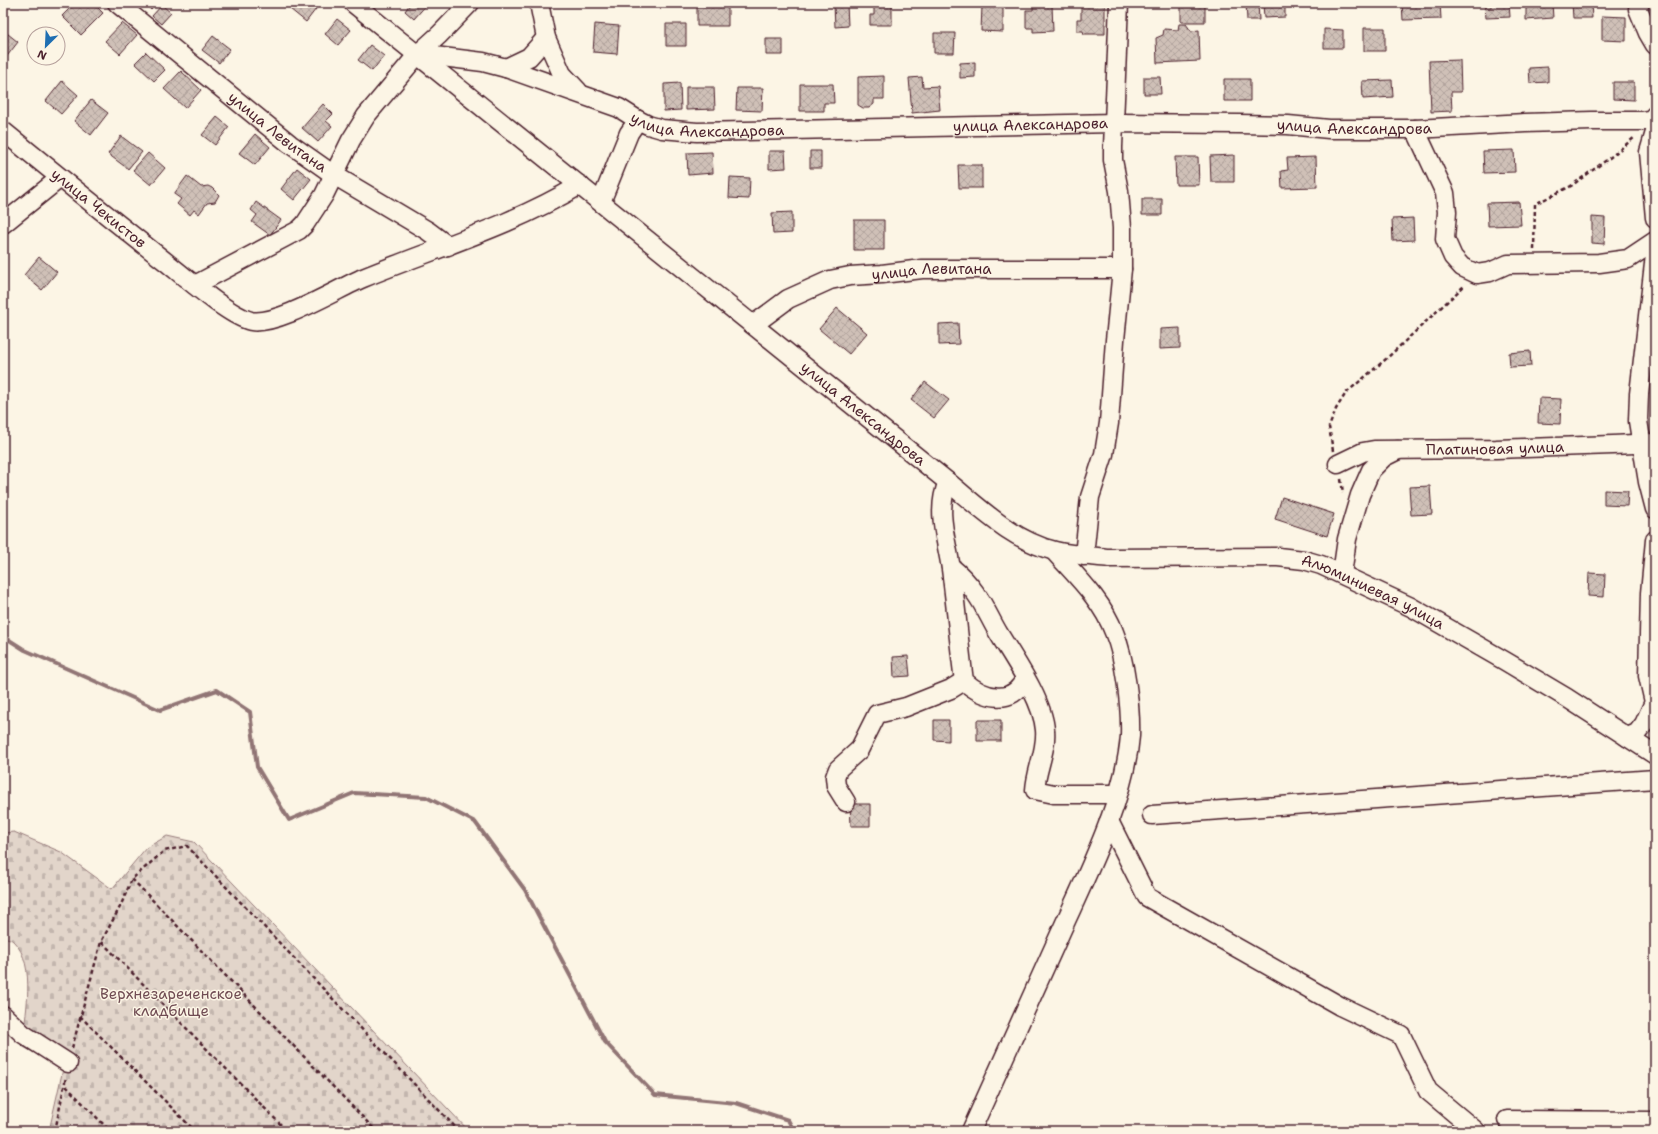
<svg xmlns="http://www.w3.org/2000/svg" width="1658" height="1134" font-family="'Shantell Sans',sans-serif">
<defs>
<pattern id="cemetery-stones" width="16" height="16" patternUnits="userSpaceOnUse"><rect width="16" height="16" fill="#e2d5ca"/><path d="M2 7V4a2 2 0 0 1 4 0v3zM10 15v-3a2 2 0 0 1 4 0v3z" fill="#c3b6ae"/></pattern>
<pattern id="building-cross-hatch" width="8" height="8" patternUnits="userSpaceOnUse"><rect width="8" height="8" fill="#cfc0b7"/><path d="M0 0l8 8M0 8l8-8" fill="none" stroke="#b3a59e"/></pattern>
</defs>
<rect width="100%" height="100%" fill="#fcf5e5"/>
<filter id="ink" filterUnits="userSpaceOnUse"><feTurbulence type="fractalNoise" baseFrequency=".025" numOctaves="2"/><feDisplacementMap in="SourceGraphic" scale="8" xChannelSelector="R" yChannelSelector="G"/><feConvolveMatrix kernelMatrix="1 2 1 2 8 2 1 2 1" color-interpolation-filters="sRGB"/></filter>
<g filter="url(#ink)">
<path fill="url(#cemetery-stones)" stroke="#967a7a" d="M14 832 61 852 112 889 146 848 167 836 194 842 469 1131H49L63 1069 22 1046C25 1016 37 965 14 942 12 939 7 938 3 937V833Z"/>
<g fill="none" stroke-linecap="round" stroke-linejoin="round">
<path stroke="#917474" stroke-width="4" d="M3 636 25 650 160 710 217 690 250 712 257 767 289 820 354 793 426 797 475 822 525 890 605 1042 655 1095 736 1103 788 1120 794 1131"/>
</g>
<path fill="url(#building-cross-hatch)" stroke="#4a1f2b" d="M75 3H93L103 13 81 35 62 16Z
M144 3H158L151 10Z
M295 3H317L319 5 306 22 290 9Z
M409 3H428L414 19 405 11 410 4Z
M1081 3H1105V34H1084L1083 31H1077V19H1081Z
M1181 3H1205V22H1181Z
M1246 3H1258L1259 20H1247Z
M1263 3H1285V17L1264 18Z
M1402 3H1440L1441 19 1403 20Z
M1491 3H1509L1510 17 1486 18 1485 7H1491Z
M1531 3H1552L1553 18 1526 20V7L1532 6Z
M1572 3H1591L1592 18H1573Z
M697 4H728V26H697Z
M847 4 848 26 835 27 834 5Z
M874 4H892V25H870V15H874Z
M162 5 171 13 161 24 152 16Z
M1052 5 1053 31 1033 32V28H1026V10H1033V6Z
M982 6H1003V32L981 31Z
M1602 16 1626 17V41L1602 40Z
M337 19 351 30 338 45 325 34Z
M122 23 137 35 120 54 105 41Z
M595 24 619 26 617 54 593 52Z
M666 24H686V46H666Z
M1179 24H1186L1191 31 1199 30 1200 61 1157 63 1156 38 1163 35 1164 29 1178 30Z
M1364 28H1385V51H1364Z
M1324 29 1343 30V48H1324Z
M3 30 18 42 4 60 3 59Z
M934 33H955L954 53H934Z
M213 36 230 49 219 63 202 50Z
M766 39H783V55H766Z
M370 45 384 56 372 71 358 60Z
M146 52 165 70 154 81 135 63Z
M1460 60 1461 92H1451L1452 111 1431 112 1429 61Z
M975 62V77L960 78V63Z
M1548 67V82L1530 83 1529 68Z
M181 71 201 90 185 108 164 89Z
M884 76V99H874V104L869 108H863L858 105V77Z
M922 77 923 87 938 86 940 110 912 113 909 78Z
M1144 77H1160L1161 94H1144Z
M1224 79H1250V101H1224Z
M1392 80 1393 97 1363 99 1362 81Z
M62 81 78 95 61 114 46 101Z
M1613 82H1634V100L1613 99Z
M680 83 681 110 664 111V84Z
M800 84H833L834 103H824V111H800Z
M686 87H714L715 109 686 110Z
M737 88H763L762 111 736 110Z
M91 100 108 113 91 135 74 121Z
M323 104 333 114 326 121 332 126 318 142 302 128Z
M217 117 229 127 215 145 202 135Z
M255 134 270 147 255 165 239 153Z
M121 136 142 152 128 169 108 154Z
M1514 150 1515 172 1484 173 1483 151Z
M769 151H785L786 168 769 169Z
M810 151H821V168H810Z
M712 152 713 173 688 175 687 153Z
M148 153 165 168 151 185 133 170Z
M1234 155V182H1211L1210 156Z
M1175 157H1198L1199 185H1176Z
M1316 157 1317 187 1282 188 1281 171 1288 170 1287 158Z
M958 165H982V188H959Z
M297 168 311 179 294 200 281 189Z
M187 176 201 187 208 186 212 188 219 195 215 202 207 203 199 214 194 210 190 215 177 204 181 199 174 194Z
M730 177 750 178 749 199 729 198Z
M1142 199H1162V215H1142Z
M256 202 281 220 270 235 252 222 257 215 251 210Z
M1519 202 1521 225 1488 226 1487 203Z
M792 212V233L773 234 772 213Z
M1592 217 1605 218 1604 244 1592 243Z
M1413 218 1414 240 1393 241 1392 219Z
M854 220H884V250H854Z
M39 257 57 272 42 290 24 275Z
M837 308 867 333 849 354 819 329Z
M958 323 959 344 939 345V324Z
M1180 328V348L1160 349V329Z
M1530 351 1531 366 1510 367 1509 353Z
M925 382 949 400 934 418 911 400Z
M1539 398 1561 399 1560 424 1538 423Z
M1430 486 1432 514 1411 515 1409 487Z
M1604 490 1628 491 1627 506 1604 505Z
M1282 497 1334 514 1327 536 1275 519Z
M1589 573 1605 574 1604 597 1588 596Z
M908 656 910 676 894 677 893 657Z
M934 720H949V741L934 740Z
M977 720H1001V741H977Z
M850 804H870V826H851Z"/>
<g fill="none" stroke-linecap="round" stroke-linejoin="round">
<defs>
<g id="minor">
<path id="s1" d="M117 3 290 144 334 175 428 231 448 246"/>
<path id="s2" d="M353 3 948 482C980 508 1013 541 1055 551 1072 555 1091 556 1109 558L1278 557 1304 560 1321 565 1411 607 1505 661 1567 698 1655 755"/>
<path d="M539 3 546 38 562 74 578 91"/>
<path d="M1640 3 1638 9 1648 33 1655 45"/>
<path id="s3" d="M418 54 483 62 506 68 619 108 638 120 648 125 662 129 697 132 1114 123 1239 124 1288 125 1329 129H1415L1525 123 1592 121H1643L1652 119 1655 115"/>
<path d="M506 68 529 57 546 38"/>
<path d="M1415 129 1445 193 1447 212 1445 239 1453 257 1462 267 1477 274 1490 272 1508 264 1599 263 1628 259 1655 241"/>
<path id="s4" d="M3 131C57 175 111 219 166 262 185 277 229 316 251 321 277 326 337 289 363 278 436 248 512 226 580 185"/>
<path d="M1655 132 1649 152 1655 218"/>
<path d="M601 202 629 133 638 120"/>
<path d="M3 224 60 178"/>
<path d="M1655 255 1639 394 1638 421 1648 482 1655 509"/>
<path d="M195 285 299 230 305 224 324 195 351 140 366 116 418 54 439 35 470 3"/>
<path id="s5" d="M753 325 788 299 830 280 850 276 882 274 922 269H1122"/>
<path id="s6" d="M1338 464 1363 452 1374 450 1496 449 1613 445 1655 443"/>
<path d="M948 482C935 511 947 540 951 569 956 606 959 644 964 681 983 698 1013 707 1025 678"/>
<path d="M1084 556 1090 497 1104 454 1109 423 1115 340 1122 269V228L1119 191 1113 160V147L1119 3"/>
<path d="M951 567C961 575 969 584 976 594 985 606 991 621 999 634 1014 659 1043 700 1045 730 1047 750 1036 770 1035 790L1054 794H1117"/>
<path d="M1342 574 1347 539 1360 495 1371 470 1384 457 1398 450"/>
<path d="M1627 737 1637 733 1644 724 1654 702 1648 676 1650 593 1655 540"/>
<path d="M846 802 836 786 835 777 838 769 859 750 877 714 906 707 951 689 964 681"/>
<path d="M1152 815 1655 779"/>
<path d="M1109 821 1147 897 1340 1006 1401 1035 1428 1091 1476 1131"/>
<path d="M3 1015 23 1034 68 1063"/>
<path d="M1507 1120 1655 1121"/>
<path d="M971 1131C1002 1062 1033 993 1064 925 1090 868 1125 798 1130 736 1131 707 1125 658 1114 632 1102 600 1076 576 1054 551"/>
</g>
</defs>
<use href="#minor" stroke="#4a1f2b" stroke-width="21"/>
<path stroke="#4a1f2b" stroke-width="2.5" stroke-dasharray="4 3" stroke-linecap="butt" d="M1534 250 1535 204 1571 186 1612 156 1635 137
M1333 451 1329 427 1336 409 1346 393 1386 359 1465 285
M1341 479 1343 493
M132 879 376 1131
M102 942 287 1131
M80 1016 195 1131
M72 1048 101 942 120 907 132 879 164 851 187 846 459 1131
M66 1086 110 1131
M55 1131 66 1077"/>
<use href="#minor" stroke="#fcf5e5" stroke-width="18"/>
</g>
</g>
<g text-anchor="middle" stroke-width="3" stroke-linejoin="round" paint-order="stroke">
<g font-size="15" fill="#4a1f2b" stroke="#fcf5e5">
<text dy="5" stroke="none"><textPath href="#s3" startOffset="302">улица Александрова</textPath></text>
<text dy="5" stroke="none"><textPath href="#s3" startOffset="626">улица Александрова</textPath></text>
<text dy="5" stroke="none"><textPath href="#s3" startOffset="950">улица Александрова</textPath></text>
<text dy="5" stroke="none"><textPath href="#s1" startOffset="206">улица Левитана</textPath></text>
<text dy="5" stroke="none"><textPath href="#s4" startOffset="123">улица Чекистов</textPath></text>
<text dy="5" stroke="none"><textPath href="#s5" startOffset="192">улица Левитана</textPath></text>
<text dy="5" stroke="none"><textPath href="#s2" startOffset="655">улица Александрова</textPath></text>
<text dy="5" stroke="none"><textPath href="#s6" startOffset="160">Платиновая улица</textPath></text>
<text dy="5" stroke="none"><textPath href="#s2" startOffset="1218">Алюминиевая улица</textPath></text>
</g>
<g font-size="15" fill="#704c53" stroke="#fcf5e5">
<text x="171" y="999">Верхнезареченское<tspan x="171" dy="17">кладбище</tspan></text>
</g>
</g>
<rect width="1658" height="1134" fill="none" stroke="#fcf5e5" stroke-width="16"/>
<rect x="8" y="8" width="1642" height="1118" fill="none" stroke="#4a1f2b" stroke-width="1.5" filter="url(#ink)"/>
<g transform="translate(46 46) rotate(204)"><circle r="19" fill="#fcf5e5" stroke="#b59f9b"/>
<path d="M0-3L7 15L0 10L-7 15Z" fill="#1f6fb2"/>
<text y="-6" font-size="11" font-weight="bold" text-anchor="middle" fill="#4a1f2b">N</text>
</g>
</svg>
